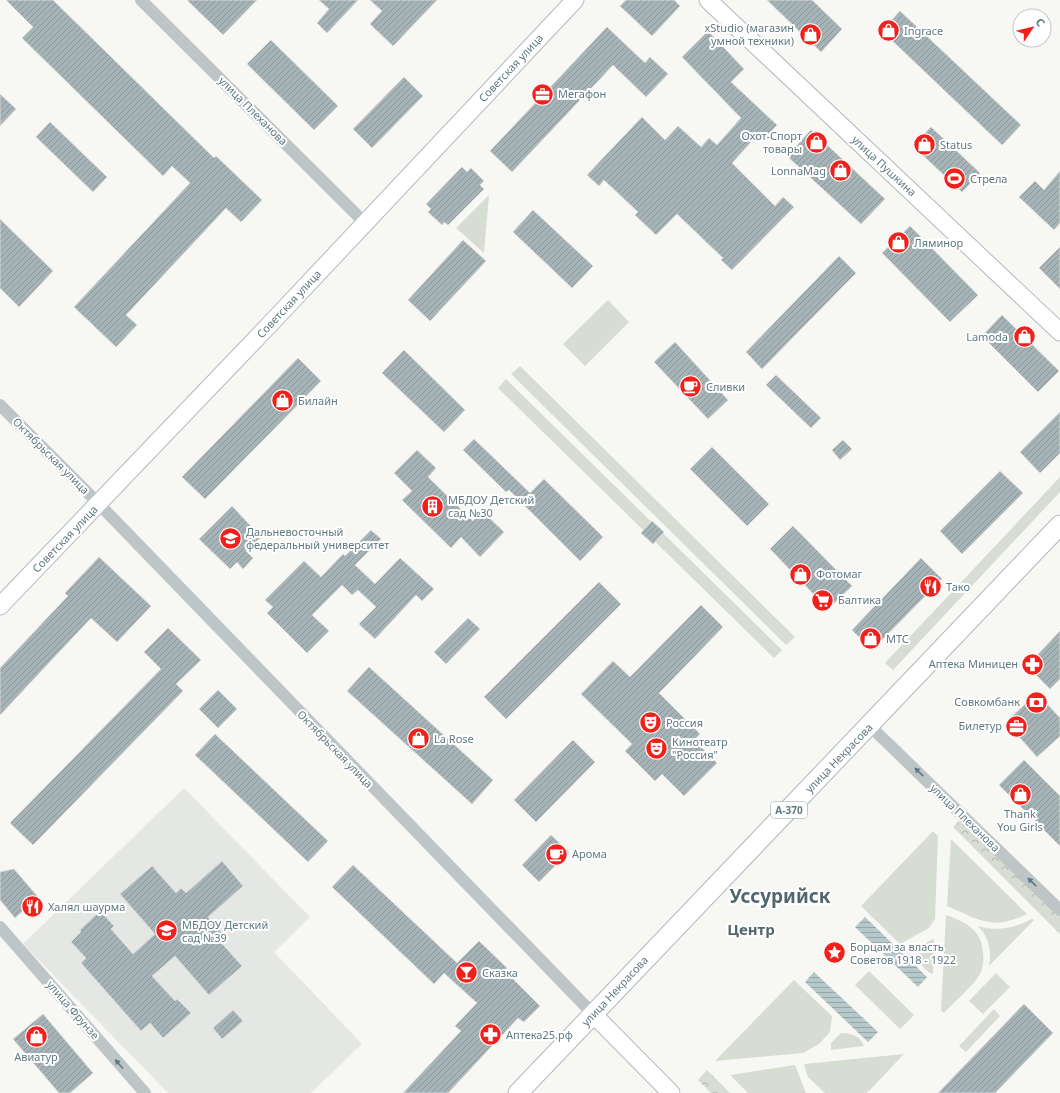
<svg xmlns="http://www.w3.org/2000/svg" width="1060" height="1093" font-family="'Noto Sans',sans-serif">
<defs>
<pattern id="forest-crowns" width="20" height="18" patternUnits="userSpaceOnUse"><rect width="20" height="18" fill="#d8ddd3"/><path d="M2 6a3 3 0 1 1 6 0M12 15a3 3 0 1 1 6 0" fill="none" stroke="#b3b8b1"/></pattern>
<pattern id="water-rules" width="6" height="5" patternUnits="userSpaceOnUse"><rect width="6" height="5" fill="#b6c8ca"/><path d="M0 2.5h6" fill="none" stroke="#97a7a9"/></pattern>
<pattern id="building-hatch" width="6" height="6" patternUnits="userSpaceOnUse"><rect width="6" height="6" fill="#a6b3b7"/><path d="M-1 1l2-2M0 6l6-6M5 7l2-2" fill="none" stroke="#8b979a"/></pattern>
</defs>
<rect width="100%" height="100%" fill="#f7f7f4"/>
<path fill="#e5e7e5" d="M184 788 310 917 274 952 362 1044 311 1093H168L23 944Z"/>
<path fill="#d8ddd3" d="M489 195 484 253 456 228Z
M608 300 629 322 585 366 563 344Z
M520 366 795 637 786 645 511 374Z
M506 379 782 650 774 658 498 388Z
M1060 477V492L893 670 885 663Z
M933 831 938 836 935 919 929 928 900 944 861 906Z
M951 839 1027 914C992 931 980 920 947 906Z
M946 915C966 922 982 930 983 953 984 960 983 968 980 974 975 984 952 1004 944 1013L941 1010Z
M1032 919 1034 920 989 966C992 950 989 938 978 926 998 932 1014 928 1032 919Z
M934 939 933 974C915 967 914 945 934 939Z
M869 971 914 1015 900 1029 855 985Z
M996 973 1010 987 983 1014 969 1001Z
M794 980 832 1016 830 1032 819 1044 803 1053 715 1061Z
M994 1009 1000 1016 966 1052 959 1046Z
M841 1033C852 1033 860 1036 864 1046L831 1050V1043Z
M904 1054 870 1090 866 1093H825L808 1077 804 1064Z
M795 1065 806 1093H748L730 1075Z"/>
<path fill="url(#forest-crowns)" d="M962 818 1060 916V934L953 827Z
M707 1070 730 1093H711L698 1080Z"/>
<path fill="url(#water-rules)" d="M865 917 927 977 918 987 855 927Z
M814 972 878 1032 868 1042 805 982Z"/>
<path fill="url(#building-hatch)" stroke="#d9d8d6" d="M6 0H53L214 158 216 156 262 200 241 222 226 208 126 315 137 325 116 347 74 307 190 183 172 166 163 176 22 38 33 27Z
M187 0H257L223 35Z
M319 0H358L327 33 317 23 329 9Z
M370 0H437L393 46 370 24 382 11Z
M626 0H674L680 6 652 36 620 6Z
M767 0H812L842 29 821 52Z
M900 11 1021 125 1002 145 882 31Z
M607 27 645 63 650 57 668 74 646 97 613 65 512 172 490 151Z
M708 31 744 69 731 82 777 125 765 138 760 132 732 163 775 206 783 197 794 207 732 270 721 260 723 258 677 214 656 235 635 215 638 212 604 180 599 186 587 175 642 117 665 140 678 126 701 147 709 138 717 145 741 118 682 57Z
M271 40 338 106 314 130 247 64Z
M404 77 423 96 372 148 353 129Z
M0 94 16 109 0 126Z
M50 122 107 177 93 192 36 137Z
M931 127 980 173 962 192 913 146Z
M811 130 885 199 861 224 787 156Z
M462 167 467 172 471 168 484 181 480 185 484 189 448 225 444 222 442 225 428 212 431 209 426 204Z
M1060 171V223L1054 230 1019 197 1035 181 1044 190Z
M533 210 593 266 572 288 513 232Z
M0 219 53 271 19 307 0 288Z
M910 226 978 295 950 322 882 253Z
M463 240 486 261 430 321 408 300Z
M1060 247V289L1039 268Z
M839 256 856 273 762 369 746 352Z
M1002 315 1059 371 1038 392 982 336Z
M675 342 728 400 708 419 654 362Z
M404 350 465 410 444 432 382 373Z
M298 358 321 381 205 499 182 477Z
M776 375 821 418 811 428 766 385Z
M1060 412V453L1040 473 1020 452Z
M474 439 530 493 544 479 603 537 580 561 509 490 506 492 463 450Z
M843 440 852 449 840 460 832 450Z
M712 447 769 504 747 526 690 469Z
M417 450 436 468 428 477 473 521 482 511 504 532 480 557 461 537 451 548 402 500 412 491 394 473Z
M1000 471 1023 493 962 554 940 531Z
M232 506 261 537 246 551 253 558 243 569 237 562 230 569 199 539Z
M652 521 664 532 653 544 641 533Z
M793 526 852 586 828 609 770 549Z
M371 530 381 539 355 565 375 584 400 558 434 589 422 601 416 595 375 639 359 624 376 607 358 590 352 595 342 585 312 615 329 631 307 653 267 613 273 607 265 600 304 561 321 577 343 554 345 556Z
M99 557 151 606 117 642 91 618 0 715V668L68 596 65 593Z
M921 558 942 579 872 650 852 630Z
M599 582 621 604 506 719 484 697Z
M701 605 723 627 659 693 700 734 694 740 717 763 684 796 662 774 655 781 625 751 632 744 581 694 613 661 630 677Z
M468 618 480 629 446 664 434 652Z
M168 628 201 660 176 684 183 691 33 845 10 823 161 669 144 652Z
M1060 631V679L1050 689 1027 666Z
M369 667 493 780 472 804 347 691Z
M218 690 237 709 218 728 199 709Z
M1037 693 1060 718V736L1037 757 1006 722Z
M215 734 328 841 308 862 195 755Z
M573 740 595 762 536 822 514 800Z
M1024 760 1060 796V846L999 785Z
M551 835 569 852 539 882 522 865Z
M222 861 243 886 208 917 222 933 217 938 242 966 209 995 175 956 152 976 175 1001 177 999 191 1013 163 1038 150 1023 141 1031 81 963 86 958 71 942 81 932 80 930 100 911 114 926 111 929 133 954 155 934 120 894 152 866 176 893 181 888 186 893Z
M353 865 457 963 479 941 507 968 504 970 540 1006 524 1022 518 1018 448 1093H403L461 1031 455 1026 477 1003 444 973 434 984 332 887Z
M14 869 38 897 15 918 0 900V872Z
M1024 1004 1053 1033 995 1093H938Z
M233 1010 243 1021 222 1039 213 1028Z
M43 1014 93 1073 70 1093H59L13 1039Z"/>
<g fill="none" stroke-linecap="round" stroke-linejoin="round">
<defs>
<path id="secondary" d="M708 0 1060 332
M0 606 272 322 575 0
M593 1014 671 1093"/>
<path id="primary" d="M518 1093 1060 525"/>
</defs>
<use href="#secondary" stroke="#b2bbbe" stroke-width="19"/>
<use href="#primary" stroke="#b1b9bc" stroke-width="21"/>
<path stroke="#bdc5c7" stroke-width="12" d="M141 0 365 223
M0 405 99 504 593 1014
M870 726 1060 910
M0 927 145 1093"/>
<use href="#secondary" stroke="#fff" stroke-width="17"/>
<use href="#primary" stroke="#fff" stroke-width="19"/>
</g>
<defs><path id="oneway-solid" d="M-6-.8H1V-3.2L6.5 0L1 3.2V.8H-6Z"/></defs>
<g fill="#607a82">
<use href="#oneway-solid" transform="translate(919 772) rotate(-136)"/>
<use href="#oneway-solid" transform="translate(1032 882) rotate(-136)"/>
<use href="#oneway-solid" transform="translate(119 1064) rotate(-131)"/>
</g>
<defs>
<symbol id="shop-disc" viewBox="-11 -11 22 22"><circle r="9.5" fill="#f1201a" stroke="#fff"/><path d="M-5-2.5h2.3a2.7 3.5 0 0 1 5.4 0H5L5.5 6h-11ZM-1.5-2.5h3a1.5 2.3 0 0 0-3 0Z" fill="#fff"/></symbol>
<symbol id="office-disc" viewBox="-11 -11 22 22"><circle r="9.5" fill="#f1201a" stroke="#fff"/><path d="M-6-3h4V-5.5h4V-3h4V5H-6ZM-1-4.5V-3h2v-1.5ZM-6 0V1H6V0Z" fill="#fff"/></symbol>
<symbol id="stadium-disc" viewBox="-11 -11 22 22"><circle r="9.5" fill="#f1201a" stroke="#fff"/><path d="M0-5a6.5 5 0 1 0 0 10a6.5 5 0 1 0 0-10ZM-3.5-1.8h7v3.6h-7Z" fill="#fff"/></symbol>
<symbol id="cafe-disc" viewBox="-11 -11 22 22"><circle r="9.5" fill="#f1201a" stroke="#fff"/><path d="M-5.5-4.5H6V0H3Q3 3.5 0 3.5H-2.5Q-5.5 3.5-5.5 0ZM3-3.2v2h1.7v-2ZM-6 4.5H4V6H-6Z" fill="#fff"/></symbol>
<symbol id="building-disc" viewBox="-11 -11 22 22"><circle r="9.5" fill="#f1201a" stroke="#fff"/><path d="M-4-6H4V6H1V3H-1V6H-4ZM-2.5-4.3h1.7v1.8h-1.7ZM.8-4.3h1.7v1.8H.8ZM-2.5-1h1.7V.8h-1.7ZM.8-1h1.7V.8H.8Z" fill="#fff"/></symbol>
<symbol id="university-disc" viewBox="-11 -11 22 22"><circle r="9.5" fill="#f1201a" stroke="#fff"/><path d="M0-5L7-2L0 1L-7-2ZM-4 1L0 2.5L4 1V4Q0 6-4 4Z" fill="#fff"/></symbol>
<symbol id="restaurant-disc" viewBox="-11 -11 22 22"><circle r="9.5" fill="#f1201a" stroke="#fff"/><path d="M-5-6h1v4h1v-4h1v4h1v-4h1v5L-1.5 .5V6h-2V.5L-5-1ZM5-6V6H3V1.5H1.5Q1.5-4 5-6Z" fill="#fff"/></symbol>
<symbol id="supermarket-disc" viewBox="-11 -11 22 22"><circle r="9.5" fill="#f1201a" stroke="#fff"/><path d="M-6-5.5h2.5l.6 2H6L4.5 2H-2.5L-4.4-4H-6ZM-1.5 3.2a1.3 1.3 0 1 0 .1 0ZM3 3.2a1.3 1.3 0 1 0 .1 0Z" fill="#fff"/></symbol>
<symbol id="pharmacy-disc" viewBox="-11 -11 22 22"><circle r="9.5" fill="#f1201a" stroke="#fff"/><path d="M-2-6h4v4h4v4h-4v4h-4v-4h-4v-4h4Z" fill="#fff"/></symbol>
<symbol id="bank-disc" viewBox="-11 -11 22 22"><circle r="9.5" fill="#f1201a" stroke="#fff"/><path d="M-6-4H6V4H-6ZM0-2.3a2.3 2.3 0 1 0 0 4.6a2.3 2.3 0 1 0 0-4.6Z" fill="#fff"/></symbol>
<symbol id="theatre-disc" viewBox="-11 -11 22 22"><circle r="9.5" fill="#f1201a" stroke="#fff"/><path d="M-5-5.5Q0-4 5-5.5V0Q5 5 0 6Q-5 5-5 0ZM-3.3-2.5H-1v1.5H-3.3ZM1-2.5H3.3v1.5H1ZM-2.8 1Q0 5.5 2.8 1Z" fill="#fff"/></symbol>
<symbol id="school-disc" viewBox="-11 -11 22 22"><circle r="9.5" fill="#f1201a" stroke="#fff"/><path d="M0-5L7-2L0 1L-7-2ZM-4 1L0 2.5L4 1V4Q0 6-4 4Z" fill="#fff"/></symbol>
<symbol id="sight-disc" viewBox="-11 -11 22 22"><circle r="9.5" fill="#f1201a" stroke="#fff"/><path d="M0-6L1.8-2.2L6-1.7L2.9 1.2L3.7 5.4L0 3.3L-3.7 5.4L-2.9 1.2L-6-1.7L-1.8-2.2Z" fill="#fff"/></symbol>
<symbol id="bar-disc" viewBox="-11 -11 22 22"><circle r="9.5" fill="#f1201a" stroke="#fff"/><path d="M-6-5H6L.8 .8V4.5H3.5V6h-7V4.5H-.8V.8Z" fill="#fff"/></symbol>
</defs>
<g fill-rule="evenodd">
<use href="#shop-disc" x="876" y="18" width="25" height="25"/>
<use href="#shop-disc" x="798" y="22" width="25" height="25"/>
<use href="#office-disc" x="530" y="82" width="25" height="25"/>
<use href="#shop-disc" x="804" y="130" width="25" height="25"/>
<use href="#shop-disc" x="912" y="132" width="25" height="25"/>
<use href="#shop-disc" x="828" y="158" width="25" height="25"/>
<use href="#stadium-disc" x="942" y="166" width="25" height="25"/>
<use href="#shop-disc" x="886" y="230" width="25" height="25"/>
<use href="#shop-disc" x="1012" y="324" width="25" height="25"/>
<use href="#cafe-disc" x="678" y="374" width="25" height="25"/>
<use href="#shop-disc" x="270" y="388" width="25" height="25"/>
<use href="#building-disc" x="420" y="494" width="25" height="25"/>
<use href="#university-disc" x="218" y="526" width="25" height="25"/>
<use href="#shop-disc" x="788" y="562" width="25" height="25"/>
<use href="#restaurant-disc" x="918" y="574" width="25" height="25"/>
<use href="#supermarket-disc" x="810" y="588" width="25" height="25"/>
<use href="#shop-disc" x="858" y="626" width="25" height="25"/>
<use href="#pharmacy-disc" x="1020" y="652" width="25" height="25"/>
<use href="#bank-disc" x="1024" y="690" width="25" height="25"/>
<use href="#theatre-disc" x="638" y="710" width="25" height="25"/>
<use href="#office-disc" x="1004" y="714" width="25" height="25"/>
<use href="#shop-disc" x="406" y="726" width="25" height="25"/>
<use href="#theatre-disc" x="644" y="736" width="25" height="25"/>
<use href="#shop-disc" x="1008" y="782" width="25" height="25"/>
<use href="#cafe-disc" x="544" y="842" width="25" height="25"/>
<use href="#restaurant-disc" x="20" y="894" width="25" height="25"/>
<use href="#school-disc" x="154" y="918" width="25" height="25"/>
<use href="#sight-disc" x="822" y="940" width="25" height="25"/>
<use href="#bar-disc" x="454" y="960" width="25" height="25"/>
<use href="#pharmacy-disc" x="478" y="1022" width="25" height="25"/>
<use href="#shop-disc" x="24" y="1024" width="25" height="25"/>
</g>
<g text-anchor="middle" stroke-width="4" stroke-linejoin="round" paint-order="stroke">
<rect fill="#fff" stroke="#90a2a8" stroke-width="1" x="771" y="802" width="36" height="16" rx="3"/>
<g font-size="10" font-weight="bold" fill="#607a82">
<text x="789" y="814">А-370</text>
</g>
<g font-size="11" fill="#607a82" stroke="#fff" text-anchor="start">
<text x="794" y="32" text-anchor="end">xStudio (магазин<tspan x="794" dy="13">умной техники)</tspan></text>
<text x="904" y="35">Ingrace</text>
<text x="558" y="98">Мегафон</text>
<text x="802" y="140" text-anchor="end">Охот-Спорт<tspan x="802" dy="13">товары</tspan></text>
<text x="940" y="149">Status</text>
<text x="826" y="175" text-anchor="end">LonnaMag</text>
<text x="970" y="183">Стрела</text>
<text x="914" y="247">Ляминор</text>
<text x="1008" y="341" text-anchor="end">Lamoda</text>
<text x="706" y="391">Сливки</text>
<text x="298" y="405">Билайн</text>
<text x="448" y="504">МБДОУ Детский<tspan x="448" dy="13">сад №30</tspan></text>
<text x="246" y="536">Дальневосточный<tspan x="246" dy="13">федеральный университет</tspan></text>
<text x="816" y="578">Фотомаг</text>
<text x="946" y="591">Тако</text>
<text x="838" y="604">Балтика</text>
<text x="886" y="643">МТС</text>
<text x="1018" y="668" text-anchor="end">Аптека Миницен</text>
<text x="1020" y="706" text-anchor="end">Совкомбанк</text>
<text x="666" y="727">Россия</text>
<text x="1002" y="730" text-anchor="end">Билетур</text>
<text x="434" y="743">La Rose</text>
<text x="672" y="746">Кинотеатр<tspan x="672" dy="13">"Россия"</tspan></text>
<text x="1020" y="818" text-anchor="middle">Thank<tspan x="1020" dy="13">You Girls</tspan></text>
<text x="572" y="858">Арома</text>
<text x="48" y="911">Халял шаурма</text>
<text x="182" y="929">МБДОУ Детский<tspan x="182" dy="13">сад №39</tspan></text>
<text x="850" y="951">Борцам за власть<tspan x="850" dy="13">Советов 1918 - 1922</tspan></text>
<text x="482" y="977">Сказка</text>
<text x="506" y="1039">Аптека25.рф</text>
<text x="36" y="1061" text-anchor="middle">Авиатур</text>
</g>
<g font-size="11" fill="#607a82" stroke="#fff">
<text transform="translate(511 68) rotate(-47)" y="4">Советская улица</text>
<text transform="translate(253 111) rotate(45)" y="4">улица Плеханова</text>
<text transform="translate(884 166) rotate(43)" y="4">улица Пушкина</text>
<text transform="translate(289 304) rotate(-47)" y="4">Советская улица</text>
<text transform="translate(51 456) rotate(45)" y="4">Октябрьская улица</text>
<text transform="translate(65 539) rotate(-46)" y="4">Советская улица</text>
<text transform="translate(335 749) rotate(46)" y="4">Октябрьская улица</text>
<text transform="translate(839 758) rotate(-46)" y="4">улица Некрасова</text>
<text transform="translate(965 818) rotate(44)" y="4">улица Плеханова</text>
<text transform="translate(615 991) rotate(-47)" y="4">улица Некрасова</text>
<text transform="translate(73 1010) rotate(49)" y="4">улица Фрунзе</text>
</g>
<g font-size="15" font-weight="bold" fill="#52666c" stroke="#fff">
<text x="751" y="935">Центр</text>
</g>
<g font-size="19" font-weight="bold" fill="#52666c" stroke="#fff">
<text x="780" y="903">Уссурийск</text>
</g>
</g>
<g transform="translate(1032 28) rotate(55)"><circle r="19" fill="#ffffff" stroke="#bfcacd"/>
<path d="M0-3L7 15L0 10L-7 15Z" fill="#f1201a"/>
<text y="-6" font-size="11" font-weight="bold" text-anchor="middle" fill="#607a82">С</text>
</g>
</svg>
